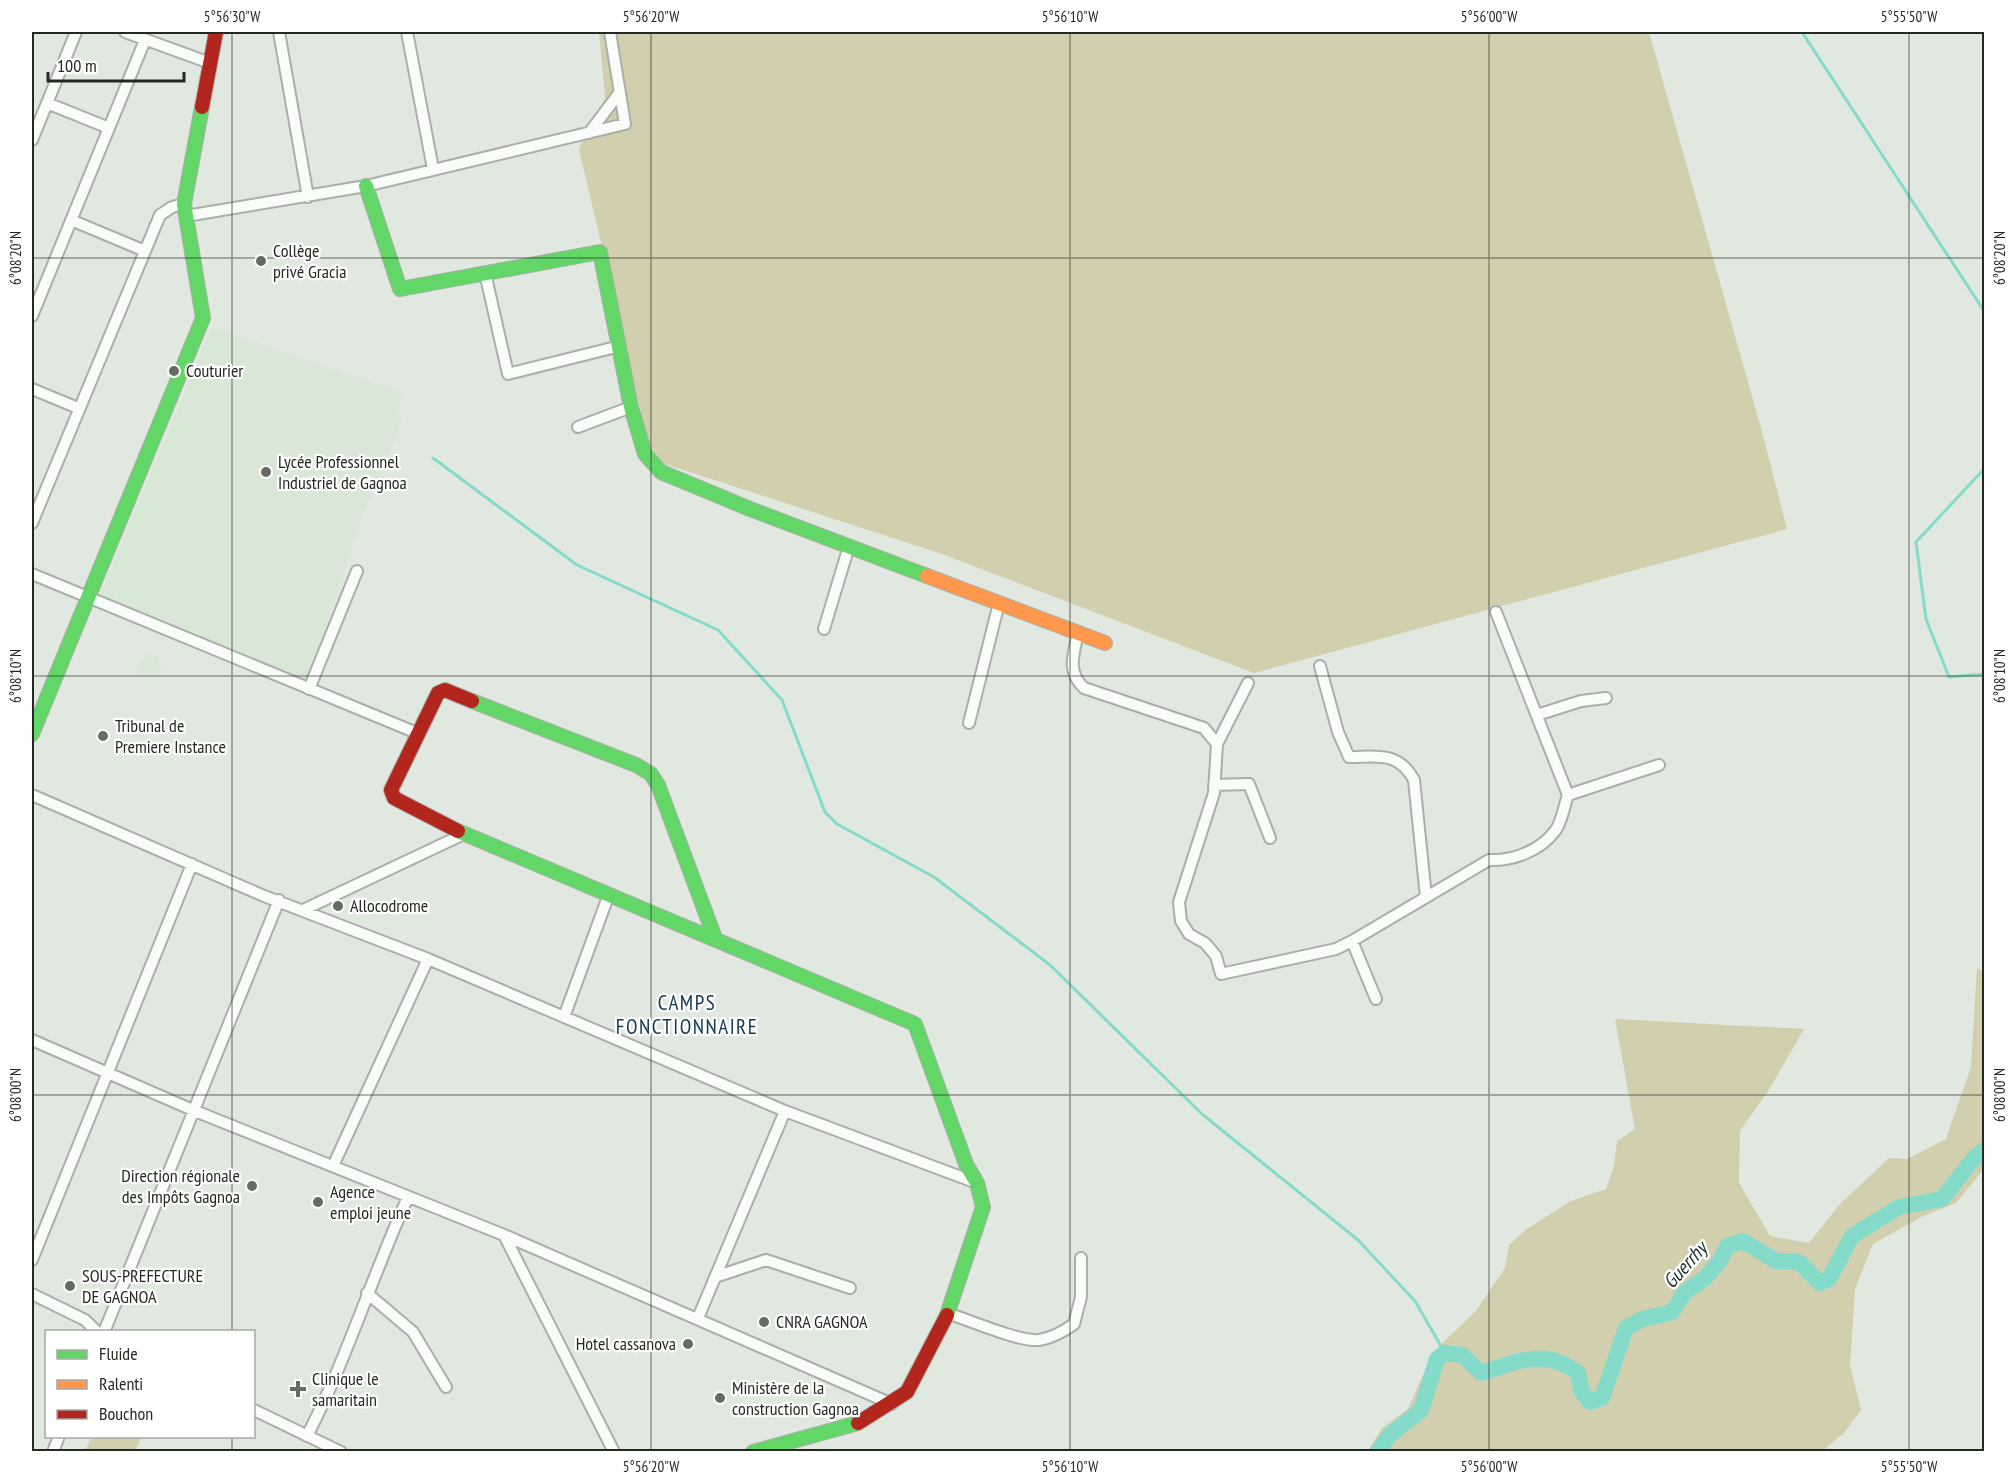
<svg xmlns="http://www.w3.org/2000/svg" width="2016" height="1483" font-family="'PT Sans Narrow',sans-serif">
<rect width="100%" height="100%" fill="#e1e8e0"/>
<path fill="#d9e7d7" d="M212 327 403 393 406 386 397 413 402 422 361 521 307 684 102 601 101 592Z
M139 666a11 11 0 1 1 22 0a11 11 0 1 1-22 0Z"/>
<path fill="#d2cfae" d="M599 32H1649L1761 428 1787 529 1254 673 942 554 659 462 647 438 579 149 605 98Z
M1977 968 1984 972V1169L1956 1203 1923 1216 1873 1244 1855 1289 1850 1365 1861 1410 1844 1433 1821 1452 1368 1451 1382 1428 1408 1409 1429 1361 1439 1346 1475 1312 1505 1268 1509 1245 1527 1229 1571 1201 1606 1189 1614 1166 1617 1141 1635 1129 1615 1019 1804 1029 1770 1088 1740 1131 1739 1183 1770 1236 1809 1243 1840 1204 1889 1158 1907 1159 1946 1139 1971 1067Z
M92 1436 139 1437 140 1442 134 1451H85Z"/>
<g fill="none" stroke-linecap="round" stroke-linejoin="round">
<path stroke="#85dbca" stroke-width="3" d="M1802 32 1984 311
M433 458 577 565 718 630 782 700 825 812 837 824 934 877 1050 965 1202 1114 1358 1240 1415 1301 1445 1353
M1984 469 1916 542 1926 619 1949 677 1984 674"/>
<path stroke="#85dbca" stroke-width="16" d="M1377 1452 1390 1435 1421 1410 1437 1359 1445 1353 1462 1355 1481 1373C1517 1362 1544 1347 1578 1373L1582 1392 1590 1402 1602 1398 1626 1328 1642 1319 1672 1312 1685 1292 1705 1278 1720 1261 1727 1246 1743 1241 1776 1261 1799 1262 1820 1283 1829 1279 1852 1236 1899 1207 1942 1199 1974 1158 1984 1150"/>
<defs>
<path id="street" d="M125 32 210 63
M279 32 308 197
M407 32 433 169
M47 103 109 128
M589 133 620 92
M32 140 76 32
M186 216 366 186 625 124 610 32
M71 220 145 251
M485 273 508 374 620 346
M32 316 145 40
M32 389 78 408
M578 427 631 407
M32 523 160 215 172 207 184 204
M32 574 417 733
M824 629 849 546
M1078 632C1074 654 1066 671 1084 688L1204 728 1217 744
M1320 666 1338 732 1349 757C1378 757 1398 751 1414 780L1426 897
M1248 683 1217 744 1214 793 1179 902 1181 921 1189 934 1205 943 1216 956 1221 974 1336 949 1352 941
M309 689 357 571
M1537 715 1581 701 1606 698
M969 723 999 603
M1214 785 1249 784 1270 838
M32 795 264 896 428 959 785 1111 977 1183
M1568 795 1659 765
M303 910 464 834
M1376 999 1352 941 1489 860C1513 861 1540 851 1555 831 1562 822 1564 806 1568 795L1496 612
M564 1017 609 894
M32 1040 195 1111 504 1235 892 1404
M333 1166 428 959
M504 1235 614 1452
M32 1260 192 864
M715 1277 766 1260 850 1288
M367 1293 413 1332 446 1387
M32 1294 85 1320 97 1332
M947 1313C969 1320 1019 1342 1039 1340 1052 1338 1063 1332 1074 1324L1081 1297V1258
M698 1318 785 1111
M104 1332 279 900
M254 1410 341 1452
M307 1436C347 1359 372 1276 408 1197
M53 1452 59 1436"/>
<path id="fast" d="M366 186 400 289 600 252 631 407 645 454 661 472 750 509 927 576
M472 701 636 765 651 774 658 785 715 938
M32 734 203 318 184 204 202 107
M458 831 915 1024 966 1164 977 1183 983 1207 947 1315
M753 1452 858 1423"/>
<path id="slow" d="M927 576 1105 643"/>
<path id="jam" d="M202 107 216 32
M458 831 394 798 391 790 438 693 445 690 472 701
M858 1423 907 1392 947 1315"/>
</defs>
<use href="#street" stroke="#aaafa9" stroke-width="14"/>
<use href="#fast" stroke="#aaafa9" stroke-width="16"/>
<use href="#slow" stroke="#aaafa9" stroke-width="16"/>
<use href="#jam" stroke="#aaafa9" stroke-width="16"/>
<use href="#street" stroke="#fafcfa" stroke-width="10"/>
<use href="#fast" stroke="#63d668" stroke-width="14"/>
<use href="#slow" stroke="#ff974d" stroke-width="14"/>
<use href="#jam" stroke="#b3261e" stroke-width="14"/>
</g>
<path fill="none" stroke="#242922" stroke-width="1.5" stroke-opacity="0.45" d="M232 32V1332M651 32V1452M1070 32V1452M1489 32V1452M1909 32V1452M32 258H1984M32 676H1984M32 1095H1984M232 1436V1452"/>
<g fill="#666c64" stroke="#fff" stroke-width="2">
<circle cx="261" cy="261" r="6"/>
<circle cx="174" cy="371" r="6"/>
<circle cx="266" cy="472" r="6"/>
<circle cx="103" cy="736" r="6"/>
<circle cx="338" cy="906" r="6"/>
<circle cx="252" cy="1186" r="6"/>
<circle cx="318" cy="1202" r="6"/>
<circle cx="70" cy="1286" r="6"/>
<circle cx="764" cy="1322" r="6"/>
<circle cx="688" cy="1344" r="6"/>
<path d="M295 1380h6v6h6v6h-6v6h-6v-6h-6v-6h6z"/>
<circle cx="720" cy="1398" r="6"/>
</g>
<g text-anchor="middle" stroke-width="4.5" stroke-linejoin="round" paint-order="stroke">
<g font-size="18" fill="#242922" stroke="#fff" text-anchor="start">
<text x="273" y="257">Collège<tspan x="273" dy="21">privé Gracia</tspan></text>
<text x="186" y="377">Couturier</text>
<text x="278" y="468">Lycée Professionnel<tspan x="278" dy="21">Industriel de Gagnoa</tspan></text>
<text x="115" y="732">Tribunal de<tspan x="115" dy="21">Premiere Instance</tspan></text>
<text x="350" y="912">Allocodrome</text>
<text x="240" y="1182" text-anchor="end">Direction régionale<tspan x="240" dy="21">des Impôts Gagnoa</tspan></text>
<text x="330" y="1198">Agence<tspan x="330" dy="21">emploi jeune</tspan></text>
<text x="82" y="1282">SOUS-PREFECTURE<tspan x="82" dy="21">DE GAGNOA</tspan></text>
<text x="776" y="1328">CNRA GAGNOA</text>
<text x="676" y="1350" text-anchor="end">Hotel cassanova</text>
<text x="312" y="1385">Clinique le<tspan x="312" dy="21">samaritain</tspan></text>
<text x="732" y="1394">Ministère de la<tspan x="732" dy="21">construction Gagnoa</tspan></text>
</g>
<g font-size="20" font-style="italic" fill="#1b302b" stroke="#fff">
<text transform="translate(1685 1265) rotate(-48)" y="7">Guerrhy</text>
</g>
<g font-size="21" letter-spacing="1.5" fill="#113850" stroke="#fff">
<text x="687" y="1010">CAMPS<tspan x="687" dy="24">FONCTIONNAIRE</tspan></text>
</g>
</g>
<rect width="2016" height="1483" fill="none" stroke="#ffffff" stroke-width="66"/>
<rect x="45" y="1330" width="210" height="108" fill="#ffffff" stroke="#a7a9a7" stroke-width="1.5"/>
<rect x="57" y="1350" width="30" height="9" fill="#63d668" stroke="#a7a9a7" stroke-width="1.5"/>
<text x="99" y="1360" font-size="18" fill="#242922">Fluide</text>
<rect x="57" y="1380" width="30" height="9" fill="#ff974d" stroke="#a7a9a7" stroke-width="1.5"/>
<text x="99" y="1390" font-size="18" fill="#242922">Ralenti</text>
<rect x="57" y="1410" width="30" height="9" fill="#b3261e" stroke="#a7a9a7" stroke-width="1.5"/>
<text x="99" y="1420" font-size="18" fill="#242922">Bouchon</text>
<path d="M48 72v9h136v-9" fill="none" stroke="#242922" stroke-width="3"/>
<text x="57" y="72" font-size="18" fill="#242922" stroke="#ffffff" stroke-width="4.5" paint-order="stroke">100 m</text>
<rect x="33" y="33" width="1950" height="1417" fill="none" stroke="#242922" stroke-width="2"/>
<g font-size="15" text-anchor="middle" fill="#242922">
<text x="232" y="22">5°56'30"W</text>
<text x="651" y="22">5°56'20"W</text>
<text x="1070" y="22">5°56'10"W</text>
<text x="1489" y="22">5°56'00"W</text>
<text x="1909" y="22">5°55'50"W</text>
<text transform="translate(16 258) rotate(-90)" y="5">6°08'20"N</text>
<text transform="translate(2000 258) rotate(-90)" y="5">6°08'20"N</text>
<text transform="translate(16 676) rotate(-90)" y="5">6°08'10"N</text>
<text transform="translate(2000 676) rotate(-90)" y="5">6°08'10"N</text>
<text transform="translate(16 1095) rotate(-90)" y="5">6°08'00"N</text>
<text transform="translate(2000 1095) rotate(-90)" y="5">6°08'00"N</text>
<text x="651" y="1472">5°56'20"W</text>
<text x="1070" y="1472">5°56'10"W</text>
<text x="1489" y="1472">5°56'00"W</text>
<text x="1909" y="1472">5°55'50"W</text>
</g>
</svg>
